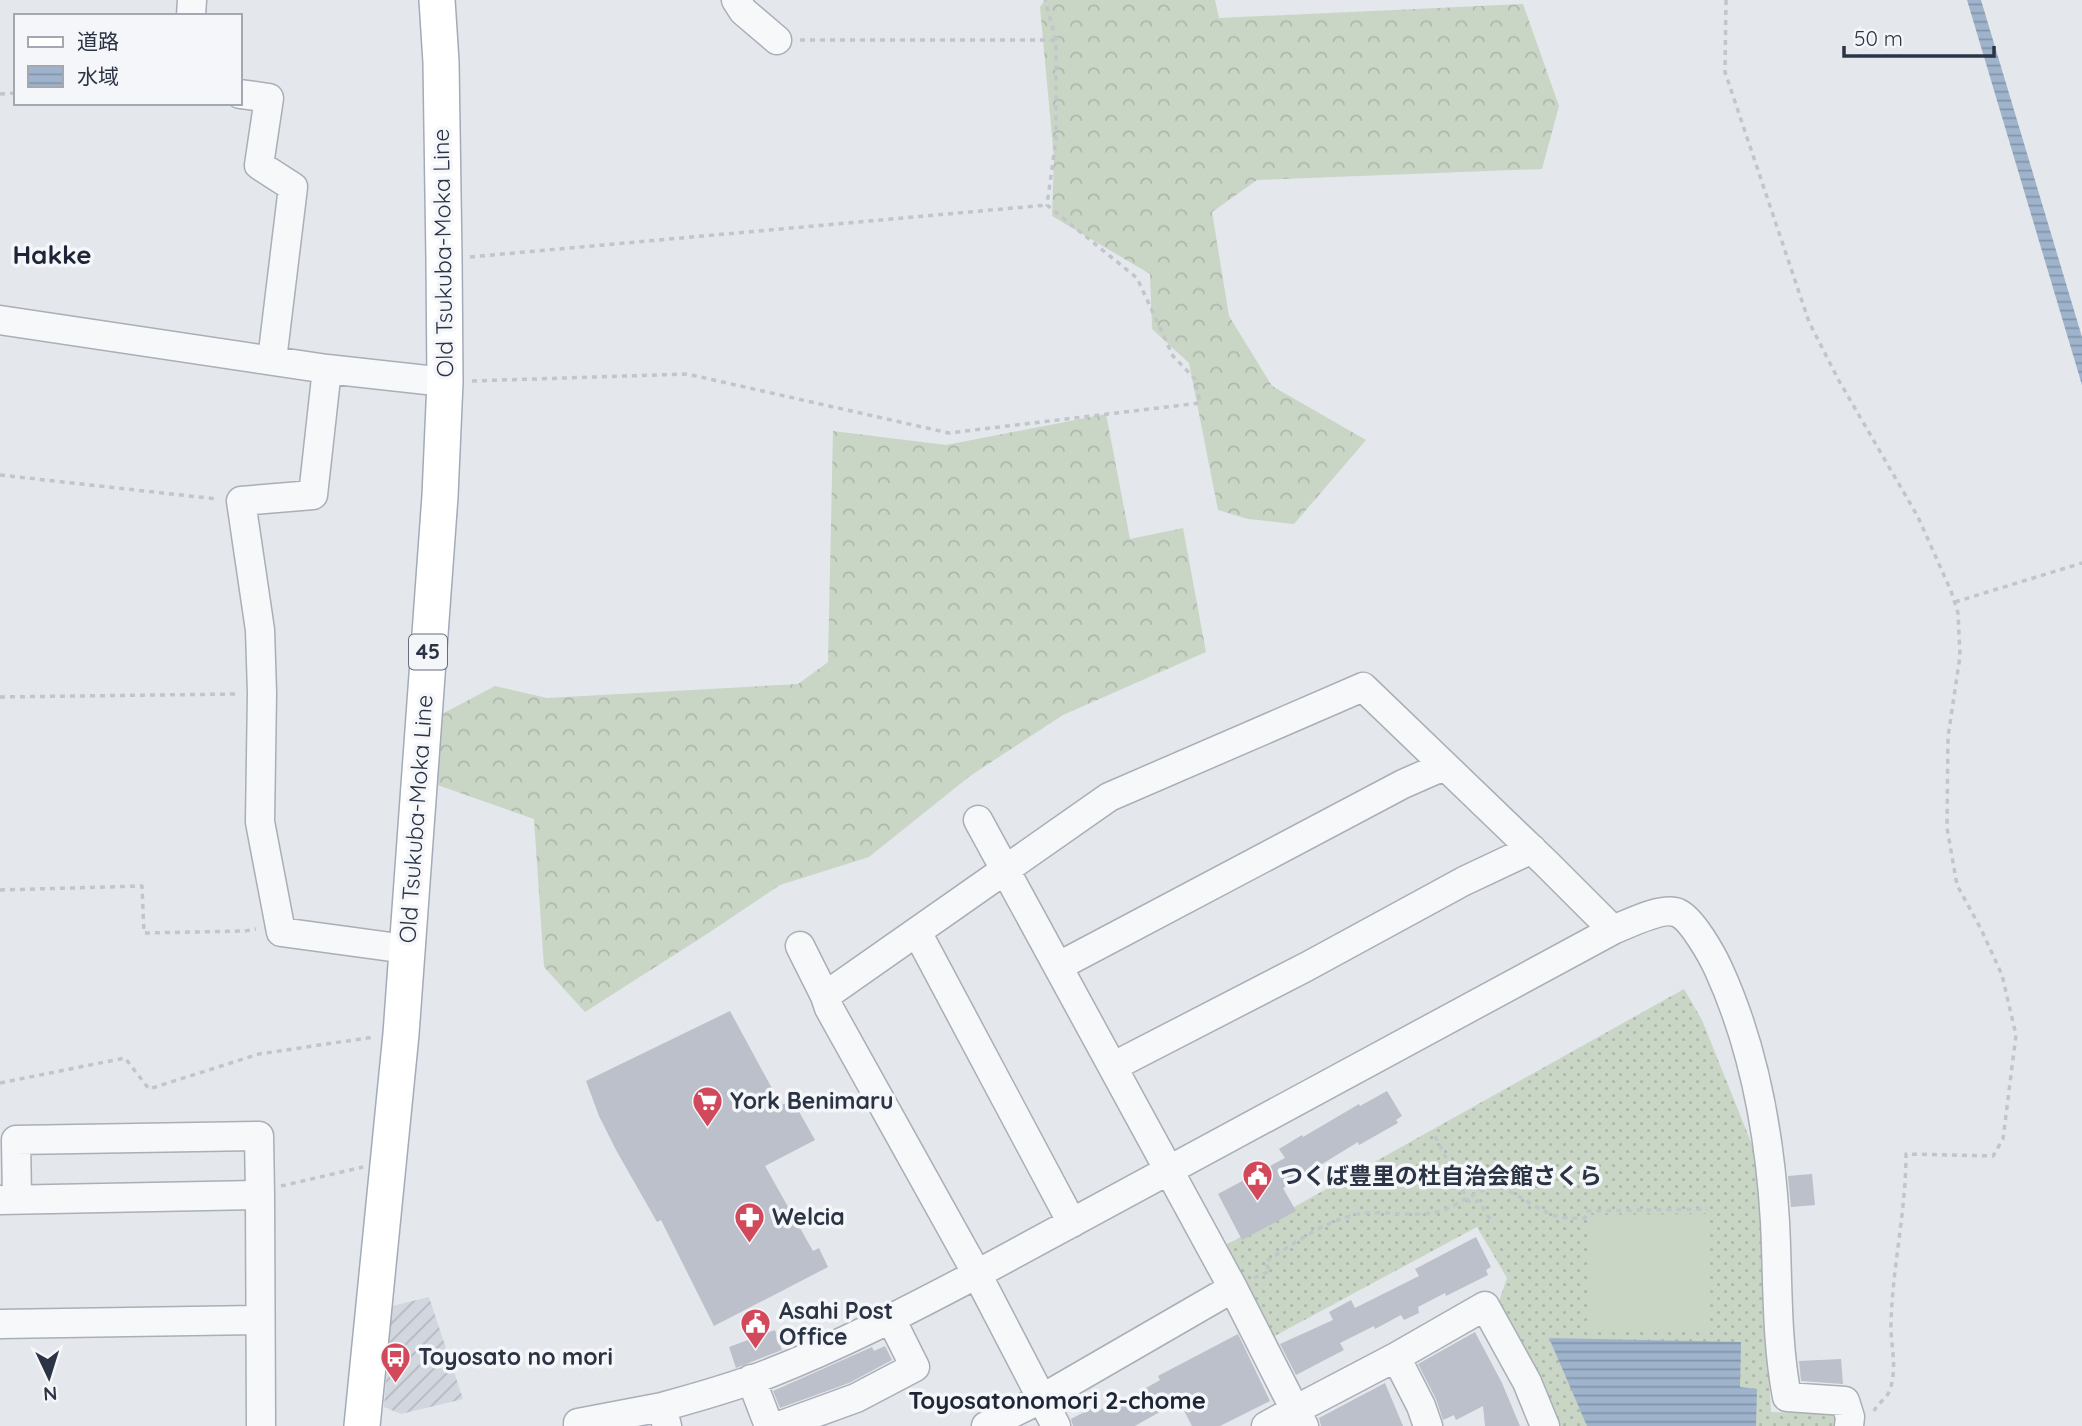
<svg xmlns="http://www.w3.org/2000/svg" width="2082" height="1426" font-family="Quicksand,'Noto Sans JP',sans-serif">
<defs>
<pattern id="industrial-furrows" width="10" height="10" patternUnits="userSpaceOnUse" patternTransform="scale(1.75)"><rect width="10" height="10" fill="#d2d6de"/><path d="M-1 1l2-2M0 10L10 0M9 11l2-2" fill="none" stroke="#b4b8c0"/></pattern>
<pattern id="grass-dots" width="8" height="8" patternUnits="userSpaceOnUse" patternTransform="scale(1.75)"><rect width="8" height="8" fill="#c9d6c5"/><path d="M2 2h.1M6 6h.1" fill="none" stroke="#adb8ab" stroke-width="1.8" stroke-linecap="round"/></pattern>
<pattern id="forest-crowns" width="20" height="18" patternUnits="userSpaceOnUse" patternTransform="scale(1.75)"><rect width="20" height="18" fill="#c9d6c5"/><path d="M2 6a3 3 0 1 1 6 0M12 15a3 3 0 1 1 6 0" fill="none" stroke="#adb8ab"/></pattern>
<pattern id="water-rules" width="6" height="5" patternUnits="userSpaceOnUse" patternTransform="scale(1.75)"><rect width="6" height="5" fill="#9fb4cc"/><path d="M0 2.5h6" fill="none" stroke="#8293a7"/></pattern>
</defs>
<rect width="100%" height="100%" fill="#e4e7ec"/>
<path fill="url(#industrial-furrows)" d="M429 1297 463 1399 401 1414 384 1407 392 1306Z"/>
<path fill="url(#grass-dots)" d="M1684 989 1702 1020 1761 1167 1765 1308 1771 1412 1835 1414 1840 1426H1556L1499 1301 1507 1278 1477 1227 1267 1340 1219 1249Z"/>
<path fill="url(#forest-crowns)" d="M1045 0H1215L1219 18 1523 4 1559 106 1542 169 1257 180 1212 212 1229 316 1272 386 1366 440 1294 524 1248 519 1218 510 1189 363 1152 329 1150 274 1052 216 1054 158 1040 7Z
M1106 414 1130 539 1183 528 1206 652 1063 715 970 776 869 857 780 885 710 932 585 1012 544 967 534 819 409 775 406 733 495 686 547 698 798 684 828 662 833 431 946 445Z"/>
<path fill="#c9d6c5" d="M1707 1214 1708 1330 1591 1331 1590 1215Z"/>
<path fill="url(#water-rules)" d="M1967 0H1981L2082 337V385Z
M1549 1338 1741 1342 1740 1387 1757 1389 1756 1426H1587Z"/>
<path fill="#bbc0ca" d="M730 1011 781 1105 793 1101 815 1140 765 1166 813 1251 819 1248 828 1267 714 1326 661 1220 657 1222 616 1150 599 1116 586 1081Z
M1387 1091 1402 1116 1396 1120 1398 1123 1359 1145 1358 1142 1283 1188 1296 1211 1242 1240 1218 1194 1285 1158 1279 1149 1302 1135 1303 1137 1359 1104 1360 1106Z
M1812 1174 1815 1205 1791 1207 1788 1176Z
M1476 1237 1491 1267 1486 1270 1488 1275 1446 1296 1445 1293 1418 1307 1419 1313 1404 1320 1401 1315 1375 1329 1374 1326 1340 1343 1344 1350 1296 1375 1280 1344 1333 1320 1329 1312 1351 1300 1355 1308 1419 1276 1415 1269Z
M775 1330 782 1350 736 1368 729 1347Z
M1475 1332 1502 1383 1520 1426H1485L1483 1406 1456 1420 1454 1415 1443 1420 1436 1399 1418 1364Z
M1238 1334 1270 1401 1220 1426H1192L1179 1401 1135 1426H1073L1071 1419 1096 1406 1098 1411 1109 1405 1111 1408 1160 1380 1158 1376Z
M885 1346 892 1360 849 1383 780 1408 773 1391 872 1347 874 1351Z
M1841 1359 1843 1384 1801 1381 1799 1361Z
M1385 1383 1403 1426H1321L1319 1418Z"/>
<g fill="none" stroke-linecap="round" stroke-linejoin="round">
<defs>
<path id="minor" d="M736 0 743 11 777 40
M191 16 192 0
M240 94 269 98 259 165 293 187 272 360
M0 320 327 369 445 382
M327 369 313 495 241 501 260 630 262 693 260 822 281 932 406 949
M978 820 1233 1288 1295 1410 1266 1426
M1613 930C1628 924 1663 906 1678 913 1692 919 1712 955 1718 968 1754 1046 1770 1136 1775 1222 1778 1280 1776 1340 1787 1397L1845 1401 1850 1417 1849 1426
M917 932 1072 1223
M800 946 825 996
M1059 966 1403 784 1444 766
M1114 1066 1306 967 1464 881 1532 849
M17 1199 16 1140 259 1136 260 1195
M0 1200 260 1195 261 1426
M0 1324 259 1320
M1396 1357 1485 1306 1527 1382 1545 1426
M751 1379 769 1426
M578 1426V1423L662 1407
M667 1426 662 1407C698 1397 735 1387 770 1373 841 1345 909 1310 977 1274L1613 930 1547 864 1363 687 1109 797 825 996 829 1008 977 1274 1056 1426
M779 1426 856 1398 915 1367 891 1319
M986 1426 1041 1399 1233 1288
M1304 1426 1295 1410 1396 1357 1421 1406 1428 1426"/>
<path id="major" d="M362 1426 401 1034 440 496 445 382 444 259 441 62 437 0"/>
</defs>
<use href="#minor" stroke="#a9aeb7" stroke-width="31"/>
<use href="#major" stroke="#a3abb8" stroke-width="38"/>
<path stroke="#c2c5cb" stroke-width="3.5" stroke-dasharray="5 5" stroke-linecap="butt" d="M1726 0 1725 72 1809 322 1838 379 1918 517 1951 591 1958 613 1960 656 1948 737 1947 828 1957 885 1981 929 2002 975 2016 1035 2003 1139 1993 1156 1906 1154C1906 1210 1893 1265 1891 1321 1890 1347 1898 1363 1890 1390 1887 1398 1878 1403 1874 1411
M800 40H1055
M0 94 16 93
M470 257 1047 205
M472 381 687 374 949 433 1200 403 1195 379 1173 356 1137 278 1047 205 1056 139V40L1045 0
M0 475 217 499
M1955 602 2082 563
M0 697 239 694
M0 890 142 886 144 933 245 931 256 929
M0 1083 125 1058 149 1089 259 1054 374 1037
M1435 1136 1467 1199 1470 1202 1479 1201 1491 1221
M281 1186 363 1167
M1254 1278 1270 1271 1265 1262C1295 1243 1329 1217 1366 1213 1390 1211 1417 1218 1441 1211 1458 1206 1484 1184 1501 1188 1509 1190 1518 1196 1525 1200 1548 1214 1558 1220 1585 1218L1586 1211 1707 1209"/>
<use href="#minor" stroke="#f7f8fa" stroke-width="28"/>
<use href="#major" stroke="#fff" stroke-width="35"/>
</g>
<defs>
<symbol id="supermarket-pin" viewBox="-11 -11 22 30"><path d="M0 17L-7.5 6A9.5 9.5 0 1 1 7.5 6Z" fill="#d1495b" stroke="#f4f6f9"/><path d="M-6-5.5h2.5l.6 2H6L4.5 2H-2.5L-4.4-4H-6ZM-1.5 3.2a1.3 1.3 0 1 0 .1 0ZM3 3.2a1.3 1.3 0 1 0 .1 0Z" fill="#fff"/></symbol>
<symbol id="civic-pin" viewBox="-11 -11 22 30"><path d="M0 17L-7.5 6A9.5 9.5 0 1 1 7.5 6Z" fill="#d1495b" stroke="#f4f6f9"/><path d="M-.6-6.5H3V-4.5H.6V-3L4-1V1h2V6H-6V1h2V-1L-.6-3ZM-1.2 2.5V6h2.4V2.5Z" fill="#fff"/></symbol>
<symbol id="pharmacy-pin" viewBox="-11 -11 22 30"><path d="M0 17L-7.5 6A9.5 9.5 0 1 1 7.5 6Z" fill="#d1495b" stroke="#f4f6f9"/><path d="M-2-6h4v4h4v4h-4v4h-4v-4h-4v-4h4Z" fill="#fff"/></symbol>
<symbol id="bus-pin" viewBox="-11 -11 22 30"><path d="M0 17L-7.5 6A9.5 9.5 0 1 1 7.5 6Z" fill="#d1495b" stroke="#f4f6f9"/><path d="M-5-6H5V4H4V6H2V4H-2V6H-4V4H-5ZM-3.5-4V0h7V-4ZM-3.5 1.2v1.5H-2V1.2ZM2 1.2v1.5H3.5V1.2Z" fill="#fff"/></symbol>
</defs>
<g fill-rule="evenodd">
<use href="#supermarket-pin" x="690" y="1084" width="35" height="47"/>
<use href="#civic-pin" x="1240" y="1158" width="35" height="47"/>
<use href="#pharmacy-pin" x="732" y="1200" width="35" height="47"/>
<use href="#civic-pin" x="738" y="1306" width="35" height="47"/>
<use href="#bus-pin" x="378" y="1340" width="35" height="47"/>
</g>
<g text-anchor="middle" stroke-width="7" stroke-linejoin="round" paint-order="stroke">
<rect fill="#f4f6f9" stroke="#676e7b" stroke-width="2" x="409" y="634.5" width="38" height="35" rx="5"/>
<g font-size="21" font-weight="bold" fill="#2b3445">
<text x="428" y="659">45</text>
</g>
<g font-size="23" fill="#2b3445" stroke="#f4f6f9">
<text transform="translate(443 253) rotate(-91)" y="8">Old Tsukuba-Moka Line</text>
<text transform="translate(416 819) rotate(-86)" y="8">Old Tsukuba-Moka Line</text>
</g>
<g font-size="23" font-weight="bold" fill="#2b3445" stroke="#f4f6f9" text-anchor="start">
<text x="730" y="1109">York Benimaru</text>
<text x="1280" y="1184">つくば豊里の杜自治会館さくら</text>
<text x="772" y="1225">Welcia</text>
<text x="779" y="1319">Asahi Post<tspan x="779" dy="26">Office</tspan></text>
<text x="418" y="1365">Toyosato no mori</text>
</g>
<g font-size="24" font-weight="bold" fill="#1d2536" stroke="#f4f6f9">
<text x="1057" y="1409">Toyosatonomori 2-chome</text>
</g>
<g font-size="26" font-weight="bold" fill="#1d2536" stroke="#f4f6f9">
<text x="52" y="264">Hakke</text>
</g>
</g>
<rect x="14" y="14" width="228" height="91" fill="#f4f6f9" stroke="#a4a8b1" stroke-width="2"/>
<rect x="28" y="37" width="35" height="10" fill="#ffffff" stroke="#a4a8b1" stroke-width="2"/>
<text x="77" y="49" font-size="21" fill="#2b3445">道路</text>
<rect x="28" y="66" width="35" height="21" fill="url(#water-rules)" stroke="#a4a8b1" stroke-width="2"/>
<text x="77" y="84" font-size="21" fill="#2b3445">水域</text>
<g transform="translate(49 1377) rotate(176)" stroke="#f4f6f9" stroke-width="5" paint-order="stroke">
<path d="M0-5L12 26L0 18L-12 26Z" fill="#2b3445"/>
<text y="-10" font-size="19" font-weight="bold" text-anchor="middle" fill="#2b3445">N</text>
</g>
<path d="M1844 46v10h150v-10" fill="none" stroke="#2b3445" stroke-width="3.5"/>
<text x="1854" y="46" font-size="21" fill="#2b3445" stroke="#f4f6f9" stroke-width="5" paint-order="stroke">50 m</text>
</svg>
